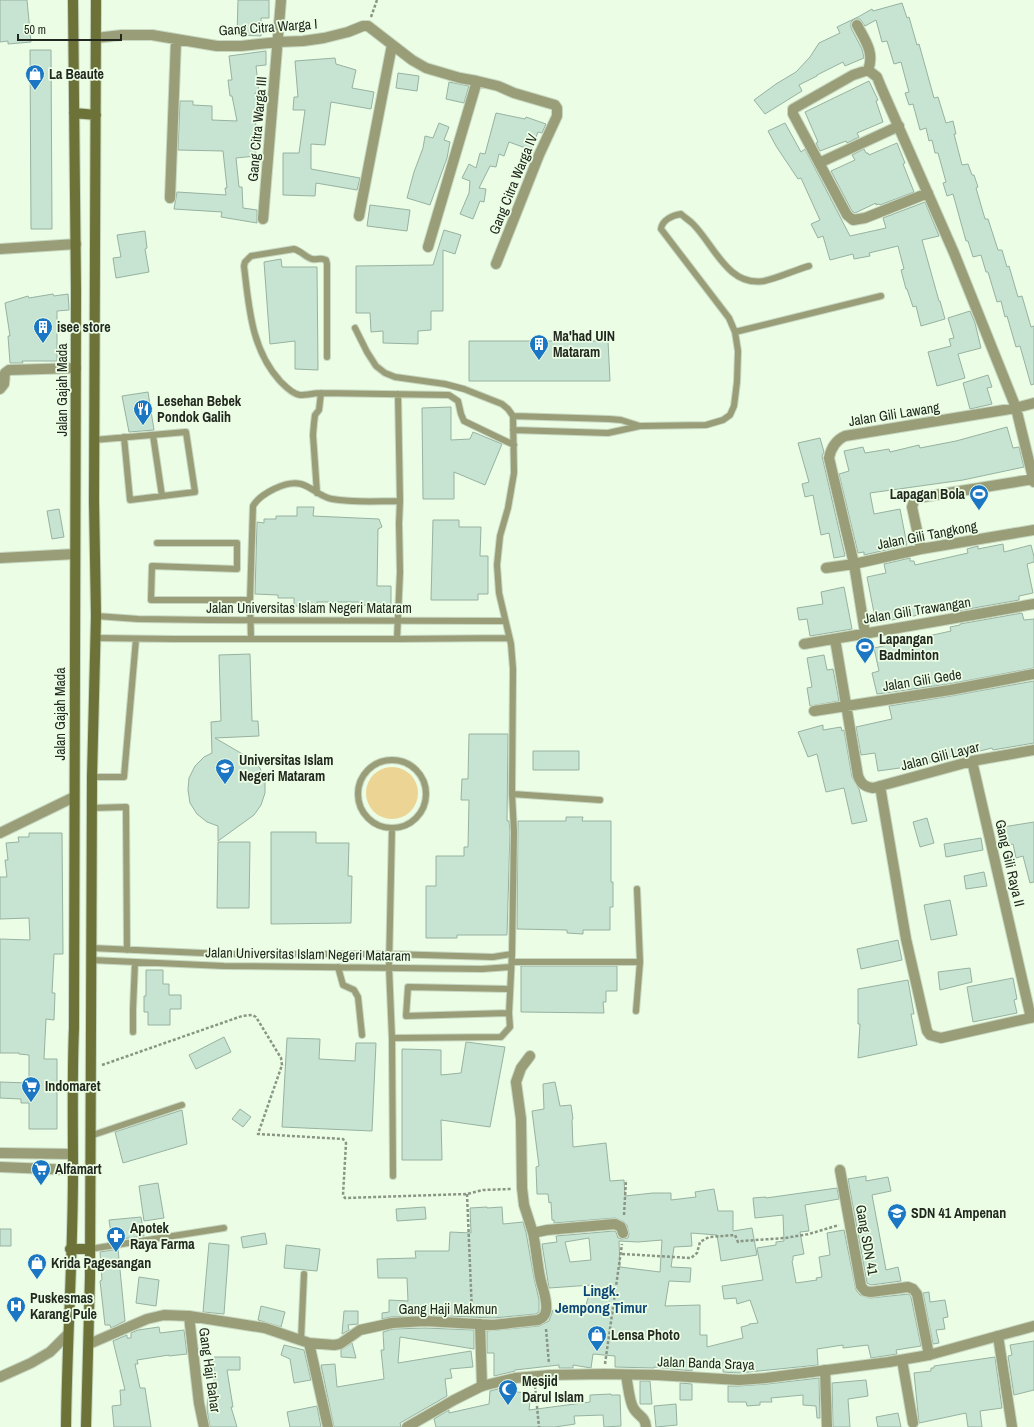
<svg xmlns="http://www.w3.org/2000/svg" width="1034" height="1427" font-family="'Archivo Narrow',sans-serif">
<rect width="100%" height="100%" fill="#ebfde4"/>
<path fill="#ebd494" d="M366 793a26 26 0 1 1 52 0a26 26 0 1 1-52 0Z"/>
<path fill="#c7e3d2" stroke="#97b2a1" fill-rule="evenodd" d="M0 0H27L31 42 8 44V41L0 42Z
M238 0H269V18H261V36L237 35Z
M902 3 907 18 909 17 917 45 919 44 934 98 938 97 946 123 953 121 956 134H954L962 165 968 164 972 175H974L978 187 976 188 985 219H988L998 250H1002L1007 267 1009 266 1018 297 1022 296 1031 327 1034 326V384L1031 385 1020 346 1016 347 1007 316 1005 317 1001 301 997 302 988 272H986L981 255 973 257 968 241H966L953 194 947 196 943 183 946 182 938 153H935L932 140 929 141 926 128 920 130 913 104 909 105 905 93 909 92 901 62 894 64 887 41 882 42 876 20 865 26 860 19H854L851 22V28L862 49 864 58 845 66 843 62 817 75V76L799 85 802 91 765 114 754 100 776 84 796 72 810 57 819 43 840 33 837 27 858 17 872 9 873 11Z
M30 50H51L52 229H31Z
M266 51V65L256 66 259 93H255L259 114 255 115 257 141H255L256 156 236 158 239 187H242L243 208 257 210V223L221 217 222 212 174 209 177 192 226 195 225 188H227L223 151 178 150 180 101H193V105L212 106V120L237 121 232 96H230L228 80H232L229 56Z
M335 58 336 64 356 70 352 88 374 92 371 109 331 102 325 145 311 144V169L360 178 357 190 316 183 315 196 283 195V153H299L305 110H293L294 97H298L295 61Z
M398 73 419 76 417 91 396 88Z
M869 81 878 100 876 101 883 122 857 133 859 137 847 143 846 141 820 151 816 143 818 142 805 112Z
M449 82 469 86 464 103 446 99Z
M496 113 525 119 526 117 546 124 542 133 538 132 531 150 509 142 504 156 499 154 496 167 490 166 479 188 486 189 484 202 480 201 473 219 460 214 469 193 470 181 462 178 469 164 476 168 480 153 485 154Z
M439 123 449 127 444 140 450 142 447 158 430 205 407 198 414 172 423 148 425 136 433 138Z
M785 123 801 152 805 149 850 236 886 228 883 218 925 202 939 236 922 240 939 301H940L945 319 921 326 916 306 913 307 907 289H906L901 270 904 269 898 246 869 253 870 256 854 259 853 254 830 260 823 236 818 238 811 224 820 220 801 178 798 179 776 146 768 131Z
M897 143 905 163 903 164 914 192 880 205 879 204 876 205V203L855 213 852 211 831 171 855 160 852 155 864 149 866 153H868L869 155Z
M370 205 410 210 407 231 367 226Z
M444 230 461 235 455 254 443 250V311H431V330L418 331V344L383 343V331L371 332 370 313H356V266L433 265Z
M145 231 147 248 145 249 149 272 116 278 113 258 121 257 117 235Z
M281 259 282 267H317L318 370 295 369V341L270 344 264 262Z
M53 294 54 296 68 294 69 307V310L57 311V361H22L23 363H10L8 336H10L5 303 28 296 29 298Z
M970 311 975 323 981 348 958 354 965 378 937 386 928 352 951 346 949 339 954 338 948 318Z
M469 341H608L610 381H469Z
M988 375 992 387 987 388 992 404 970 409 963 383Z
M148 392 154 430 129 432 122 396Z
M451 407V440L470 439 473 432 502 444 485 485 454 472V499H423L422 408Z
M1007 427 1013 448 1019 447 1024 467 963 480 870 493 874 514 900 509 907 545 864 555V552L858 553 839 474 849 471 844 451 863 447 865 453 889 449 890 452 919 445 920 448 956 441Z
M820 438 824 452 822 456 845 556 834 558 829 533 821 535 813 495 805 497 802 484 809 482 798 443Z
M297 507H314L313 516 379 519 382 527 378 529 377 586H391V606L360 605V602H317V606H294V598H278V595L255 594 257 522 264 523V519H276V516H297Z
M59 509 64 537 52 539 47 511Z
M433 520H459V527H481L480 556H488V594H478V600H431Z
M1003 544 1004 552 1031 545 1034 557V562L1027 564 1033 593 1019 596V600L957 611 956 608 876 623 867 577 886 573 884 564 910 558V561H914L915 565 968 553 967 549 978 546V549Z
M844 587 852 629 810 636 807 619 799 620 797 608 823 604 821 592Z
M1022 613 1024 620 1034 619V668L949 684 877 694 872 673 879 671 874 648 951 631 950 627 960 625V624Z
M250 654 252 721H258L259 736 215 738 251 759 260 768 265 780V793L261 805 254 815 218 841V826L207 822 197 814 190 803 188 790 189 778 195 766 204 757 212 753 211 722 221 721 219 655Z
M824 655 827 670 833 669 839 701 810 706 807 688 812 687 807 658Z
M1034 681V743L993 750 992 748 968 754 940 758V760L907 767 878 771 875 753 861 755 856 727 892 719 889 706 951 696Z
M823 725V730L841 727 842 731 844 730 852 777 859 789 867 821 852 824 844 788 826 792 817 754 808 757 798 732Z
M469 734H508L507 821H509L510 832 507 935H457V938H426V886H436V856H464V847H468L469 800H461L462 779H468Z
M533 751H579V770H533Z
M566 817H583L582 821H611V882H613V907H610V930H583V934L567 933V930L517 929 518 821H566Z
M927 818 934 843 920 847 913 822Z
M1034 822V882L1030 883 1023 856 1016 858 1013 844 1007 845 1003 827Z
M271 832H316V843H349L348 876H352L351 923 271 924Z
M29 833H62L63 954H54L52 993H55L54 1020 46 1019 44 1059H57V1129H29V1103H21V1099L0 1098V1082L29 1083V1055L19 1054V1053H0V939L30 940 29 918 0 919V877H7L5 860H8L6 843 19 842 18 837H29Z
M981 838 983 850 946 857 944 844Z
M218 842H250L249 908H217Z
M984 872 987 886 966 889 964 876Z
M950 900 957 935 931 940 924 905Z
M898 940 902 960 861 969 857 949Z
M521 966H617V991H606V1002H603L604 1013 521 1012Z
M970 968 972 982 940 990 938 972Z
M146 970H163V984H169V995H181V1009H170V1025H148V1012H144V996H146Z
M1013 978 1017 999 1014 1000 1017 1013 973 1022 967 987Z
M908 980 914 1014H911L917 1045 858 1058 860 1024H858V989Z
M224 1037 231 1052 196 1069 189 1055Z
M287 1038 320 1039 319 1059 355 1061 356 1043H376L372 1131 282 1127Z
M466 1042 505 1047 490 1127 441 1120 442 1160H402V1049L441 1050V1075L461 1073Z
M555 1082 560 1106 571 1105 573 1119 572 1120 573 1147 606 1143 610 1181 624 1180 625 1196 653 1193H671V1200L696 1197 695 1192 714 1189 718 1211H733V1231L752 1228 757 1255 721 1261 717 1235 691 1233 692 1246 674 1247 671 1267 691 1268 690 1282 669 1281 665 1306 700 1305V1335H707V1347L743 1338 741 1327 749 1325V1324L758 1323 750 1300 737 1304 736 1298 724 1299 722 1286 763 1280 757 1248 776 1245V1242L784 1241 783 1215 755 1218 753 1198 766 1197V1198L837 1188 839 1199 805 1205 809 1231 800 1232 804 1254 793 1256V1260L792 1261 796 1283 817 1280 816 1278 822 1277 819 1257 830 1255 827 1233 844 1230 856 1290 860 1295 870 1298 909 1294 911 1297 921 1346 896 1350 897 1354 871 1358 868 1345 843 1348V1345L817 1349 818 1365 739 1373 723 1372V1369L692 1368V1371L654 1367V1368L615 1367V1356L593 1354 591 1368 573 1365V1368H559V1365L515 1370V1371L494 1376V1353H487V1331L539 1326 549 1321 553 1310 585 1308 592 1285 549 1288 542 1244 557 1242 556 1236 614 1231 616 1232 618 1238 622 1239 628 1238 629 1234 627 1225 624 1222 615 1218 554 1223V1220H552L551 1202 549 1203 548 1194H537L536 1167 539 1166 532 1111 544 1109 543 1084ZM589 1238 591 1260 570 1262 565 1242ZM662 1240 660 1272 620 1267 619 1241 638 1242Z
M240 1109 251 1117 243 1127 232 1119Z
M182 1110 187 1144 123 1163 115 1132Z
M866 1176V1181L888 1177 891 1191 872 1195 886 1270 898 1267 901 1281 871 1285 867 1283 848 1179Z
M158 1183 164 1218 144 1221 139 1186Z
M425 1207 426 1219 397 1221 396 1209Z
M487 1207V1208L502 1207 503 1224 523 1222 526 1232 534 1278 539 1300V1312L536 1314 493 1318 425 1315 391 1317 382 1319V1313L389 1312V1300L408 1301 407 1278H378L377 1259 416 1258 415 1251H449L450 1232 471 1233 470 1208Z
M141 1217 144 1236 112 1240 109 1220Z
M0 1229H11V1246H0Z
M265 1233 267 1244 243 1248 241 1237Z
M209 1243 229 1245 224 1314 203 1312Z
M286 1245 320 1249 317 1271 284 1268Z
M118 1249 125 1321 111 1328 110 1325H105L100 1281 102 1280 100 1252Z
M139 1277 159 1280 156 1306 136 1303Z
M929 1292 930 1302 945 1300 948 1317 943 1318 945 1329 936 1330 939 1343 933 1344 923 1293Z
M261 1306 285 1312 281 1327 258 1320Z
M344 1311H358V1324L348 1325 349 1330 342 1334Z
M159 1327 160 1333 184 1330 187 1354 169 1356V1355L137 1360 138 1364H135L140 1388H145L151 1427H114L112 1406 121 1405 120 1390H125L113 1341 127 1335V1338H131V1333L138 1330Z
M425 1328 474 1330V1349L400 1337 398 1363 471 1351 473 1367 450 1369 452 1378 445 1379 447 1396 400 1423 401 1427H334L321 1365 335 1364 337 1387 384 1379 381 1350H384L383 1332 393 1329Z
M1034 1341V1390L1014 1395 1008 1356 1012 1355 1010 1345Z
M352 1343 356 1358 341 1357V1350Z
M284 1345 304 1350 311 1380 294 1383 290 1359 281 1355Z
M214 1357H240V1370H227L233 1407H231L237 1427H210L207 1410 208 1385 214 1386Z
M995 1357 1002 1408 980 1411 982 1427H968L966 1413 919 1423 914 1373 931 1371V1368H934V1366Z
M819 1378 820 1418H817L816 1406 803 1405V1395L771 1398 772 1402H760V1405L747 1406 746 1402H728V1386H739L767 1384Z
M866 1380 868 1396 848 1399 850 1427H833L832 1383Z
M640 1381H650L652 1404H640Z
M680 1383 692 1384V1400H680Z
M515 1385 516 1392 531 1393 529 1410 590 1402V1395L611 1394V1395H620L621 1426 604 1427 603 1415 574 1416 575 1424 555 1427H436L434 1419 449 1410V1413L489 1404 490 1391Z
M676 1404 677 1425 656 1427 654 1406Z
M317 1406 321 1427H290L287 1412Z
M898 1413 901 1427H878L876 1417Z"/>
<g fill="none" stroke-linecap="round" stroke-linejoin="round">
<defs>
<path id="service" d="M355 328 367 352 376 366 385 373 395 377 445 384 464 389 502 404 508 409 513 416 514 473 508 508 500 536 497 565 499 593 511 644 513 669 512 794 514 832 512 954 509 1013 510 1027 501 1037 392 1038 393 1176
M735 332 881 296
M321 393 449 395 458 401 461 414 464 421 514 445
M398 394 400 501
M513 416 609 419 621 420 640 426
M513 430 608 433 640 426 706 425 723 420 730 415 734 406 737 382 738 351 735 332 729 318 661 229C662 220 673 215 681 214 685 218 689 220 693 224 714 245 728 287 764 281 778 278 795 270 809 266
M153 435 162 496
M94 440 186 432 195 492 130 500 124 437
M317 493 313 435 314 423 315 415 319 410 321 393C315 393 307 395 300 395 292 394 285 386 280 381 251 349 249 307 244 266L245 262 251 256 294 249C301 251 307 258 312 259 317 260 321 257 326 260L327 264V357
M157 543H237V569L152 566 151 600H250
M96 616 138 619 209 620 505 621
M96 638 174 639H397L509 638
M251 639 250 600 253 506C260 494 286 480 301 484 312 487 320 497 332 499 354 503 377 501 400 501L399 523 400 572 397 639
M358 794a34 34 0 1 1 68 0a34 34 0 1 1-68 0Z
M92 777H124L136 639
M512 794 600 800
M92 808 126 807 127 950
M91 948 224 954H389L493 957 512 954
M91 960 224 966 482 969 511 967
M512 962H640L637 889
M338 967 343 985 354 990 358 997 362 1035
M636 1011 640 962
M509 1013 406 1016 408 987 509 989
M133 1032V1009L135 962
M392 1038 389 967 392 828
M90 1136 182 1105
M90 1249 224 1228
M301 1340 304 1274"/>
<path id="minor" d="M857 25C865 40 875 53 868 70L853 75 793 109V114L847 215 853 220 865 218 928 193
M96 38 122 35H152L217 46H241L278 42 303 41 324 38 348 32 363 26H368L412 60 426 68 460 78 477 81 498 86 514 93 555 105 557 108V116L539 155 496 264
M868 70 877 77 881 87 954 253 1016 408 1034 482
M819 163 899 126
M170 198 176 40
M359 216 392 45
M263 219 281 0
M428 247 477 81
M0 249 76 244
M0 389 4 384 5 373 9 370 76 368
M921 549 912 507 914 501 917 498 1034 479
M0 558 75 554
M826 568 854 564 921 549 1034 530
M865 633 854 564 829 458C831 448 836 440 845 436L1016 408 1034 403
M835 639 858 776C861 784 865 787 873 788L972 761 1034 750
M804 644C881 631 958 618 1034 604
M814 711 950 690 1034 674
M972 761 1031 1018
M880 786 906 939 927 1031 930 1035 941 1038 1034 1017
M0 833 74 797
M530 1056 521 1068 516 1082 521 1119 522 1188 524 1205 533 1233
M0 1153 72 1154
M0 1167 73 1170
M840 1170 861 1286 865 1291 871 1292 908 1287 913 1289 917 1294 929 1355
M189 1316 199 1403 204 1427
M480 1324 482 1386
M998 1336 1012 1427
M309 1343 328 1427
M89 1344 147 1319 164 1315 189 1316 265 1328 309 1343 334 1345 340 1344 360 1330 392 1323 425 1321 493 1325 538 1320C543 1318 545 1316 546 1311 548 1300 542 1288 540 1277 537 1262 536 1247 533 1233L547 1230 615 1224 621 1227 623 1233
M902 1360 913 1423
M825 1370 827 1427
M626 1375C628 1384 629 1402 634 1409 639 1417 645 1416 646 1427
M0 1377 31 1363 50 1352 68 1334"/>
<path id="tertiary" d="M407 1427 454 1400 482 1386 515 1378 550 1375 604 1374 657 1375 739 1380 766 1378 889 1362 929 1355 1034 1326"/>
<path id="secondary" d="M74 113 96 115
M70 1249H90
M66 1427C67 1341 73 1256 73 1170 73 1123 72 1075 74 1028L76 291 73 0
M86 1427 90 1277 92 777 96 616 94 501 96 0"/>
</defs>
<use href="#service" stroke="#c7d7c1" stroke-width="8"/>
<use href="#minor" stroke="#c7d7c1" stroke-width="12"/>
<use href="#tertiary" stroke="#c7d7c1" stroke-width="12"/>
<use href="#secondary" stroke="#c7d7c1" stroke-width="12"/>
<path stroke="#8a9685" stroke-width="2.5" stroke-dasharray="3 2" stroke-linecap="butt" d="M371 17 377 0
M102 1065 242 1016 252 1015 256 1017 281 1058 282 1065 258 1134 343 1139 346 1143 343 1195 345 1198 467 1194 483 1190 511 1189
M467 1194 472 1313
M624 1215 626 1180
M622 1254 691 1258 697 1253 700 1242 709 1237 735 1235 738 1242 742 1241 785 1238 809 1234 839 1225
M546 1329 549 1364
M605 1364 622 1244
M535 1386 539 1427"/>
<use href="#service" stroke="#999d78" stroke-width="6"/>
<use href="#minor" stroke="#999d78" stroke-width="10"/>
<use href="#tertiary" stroke="#999d78" stroke-width="10"/>
<use href="#secondary" stroke="#6d7239" stroke-width="10"/>
</g>
<defs>
<symbol id="shop-pin" viewBox="-11 -11 22 30"><path d="M0 17L-7.5 6A9.5 9.5 0 1 1 7.5 6Z" fill="#1b77c4" stroke="#ebfde4"/><path d="M-5-2.5h2.3a2.7 3.5 0 0 1 5.4 0H5L5.5 6h-11ZM-1.5-2.5h3a1.5 2.3 0 0 0-3 0Z" fill="#fff"/></symbol>
<symbol id="building-pin" viewBox="-11 -11 22 30"><path d="M0 17L-7.5 6A9.5 9.5 0 1 1 7.5 6Z" fill="#1b77c4" stroke="#ebfde4"/><path d="M-4-6H4V6H1V3H-1V6H-4ZM-2.5-4.3h1.7v1.8h-1.7ZM.8-4.3h1.7v1.8H.8ZM-2.5-1h1.7V.8h-1.7ZM.8-1h1.7V.8H.8Z" fill="#fff"/></symbol>
<symbol id="restaurant-pin" viewBox="-11 -11 22 30"><path d="M0 17L-7.5 6A9.5 9.5 0 1 1 7.5 6Z" fill="#1b77c4" stroke="#ebfde4"/><path d="M-5-6h1v4h1v-4h1v4h1v-4h1v5L-1.5 .5V6h-2V.5L-5-1ZM5-6V6H3V1.5H1.5Q1.5-4 5-6Z" fill="#fff"/></symbol>
<symbol id="stadium-pin" viewBox="-11 -11 22 30"><path d="M0 17L-7.5 6A9.5 9.5 0 1 1 7.5 6Z" fill="#1b77c4" stroke="#ebfde4"/><path d="M0-5a6.5 5 0 1 0 0 10a6.5 5 0 1 0 0-10ZM-3.5-1.8h7v3.6h-7Z" fill="#fff"/></symbol>
<symbol id="university-pin" viewBox="-11 -11 22 30"><path d="M0 17L-7.5 6A9.5 9.5 0 1 1 7.5 6Z" fill="#1b77c4" stroke="#ebfde4"/><path d="M0-5L7-2L0 1L-7-2ZM-4 1L0 2.5L4 1V4Q0 6-4 4Z" fill="#fff"/></symbol>
<symbol id="supermarket-pin" viewBox="-11 -11 22 30"><path d="M0 17L-7.5 6A9.5 9.5 0 1 1 7.5 6Z" fill="#1b77c4" stroke="#ebfde4"/><path d="M-6-5.5h2.5l.6 2H6L4.5 2H-2.5L-4.4-4H-6ZM-1.5 3.2a1.3 1.3 0 1 0 .1 0ZM3 3.2a1.3 1.3 0 1 0 .1 0Z" fill="#fff"/></symbol>
<symbol id="school-pin" viewBox="-11 -11 22 30"><path d="M0 17L-7.5 6A9.5 9.5 0 1 1 7.5 6Z" fill="#1b77c4" stroke="#ebfde4"/><path d="M0-5L7-2L0 1L-7-2ZM-4 1L0 2.5L4 1V4Q0 6-4 4Z" fill="#fff"/></symbol>
<symbol id="pharmacy-pin" viewBox="-11 -11 22 30"><path d="M0 17L-7.5 6A9.5 9.5 0 1 1 7.5 6Z" fill="#1b77c4" stroke="#ebfde4"/><path d="M-2-6h4v4h4v4h-4v4h-4v-4h-4v-4h4Z" fill="#fff"/></symbol>
<symbol id="hospital-pin" viewBox="-11 -11 22 30"><path d="M0 17L-7.5 6A9.5 9.5 0 1 1 7.5 6Z" fill="#1b77c4" stroke="#ebfde4"/><path d="M-5-5h3v3.5h4V-5h3V5h-3V1.5h-4V5h-3Z" fill="#fff"/></symbol>
<symbol id="mosque-pin" viewBox="-11 -11 22 30"><path d="M0 17L-7.5 6A9.5 9.5 0 1 1 7.5 6Z" fill="#1b77c4" stroke="#ebfde4"/><path d="M3.5-4.9A6 6 0 1 0 3.5 4.9A5 5 0 1 1 3.5-4.9Z" fill="#fff"/></symbol>
</defs>
<g fill-rule="evenodd">
<use href="#shop-pin" x="24" y="63" width="22" height="30"/>
<use href="#building-pin" x="32" y="316" width="22" height="30"/>
<use href="#building-pin" x="528" y="333" width="22" height="30"/>
<use href="#restaurant-pin" x="132" y="398" width="22" height="30"/>
<use href="#stadium-pin" x="968" y="483" width="22" height="30"/>
<use href="#stadium-pin" x="854" y="636" width="22" height="30"/>
<use href="#university-pin" x="214" y="757" width="22" height="30"/>
<use href="#supermarket-pin" x="20" y="1075" width="22" height="30"/>
<use href="#supermarket-pin" x="30" y="1158" width="22" height="30"/>
<use href="#school-pin" x="886" y="1202" width="22" height="30"/>
<use href="#pharmacy-pin" x="105" y="1225" width="22" height="30"/>
<use href="#shop-pin" x="26" y="1252" width="22" height="30"/>
<use href="#hospital-pin" x="5" y="1295" width="22" height="30"/>
<use href="#shop-pin" x="586" y="1324" width="22" height="30"/>
<use href="#mosque-pin" x="497" y="1378" width="22" height="30"/>
</g>
<g text-anchor="middle" stroke-width="3.5" stroke-linejoin="round" paint-order="stroke">
<g font-size="14" fill="#22281f" stroke="#ebfde4">
<text transform="translate(268 27) rotate(-4)" y="5">Gang Citra Warga I</text>
<text transform="translate(257 129) rotate(-85)" y="5">Gang Citra Warga III</text>
<text transform="translate(513 184) rotate(-68)" y="5">Gang Citra Warga IV</text>
<text transform="translate(62 390) rotate(-90)" y="5">Jalan Gajah Mada</text>
<text transform="translate(894 414) rotate(-9)" y="5">Jalan Gili Lawang</text>
<text transform="translate(927 535) rotate(-11)" y="5">Jalan Gili Tangkong</text>
<text x="309" y="613">Jalan Universitas Islam Negeri Mataram</text>
<text transform="translate(917 610) rotate(-9)" y="5">Jalan Gili Trawangan</text>
<text transform="translate(922 680) rotate(-9)" y="5">Jalan Gili Gede</text>
<text transform="translate(60 714) rotate(-90)" y="5">Jalan Gajah Mada</text>
<text transform="translate(940 756) rotate(-14)" y="5">Jalan Gili Layar</text>
<text transform="translate(1010 863) rotate(77)" y="5">Gang Gili Raya II</text>
<text transform="translate(308 954) rotate(1)" y="5">Jalan Universitas Islam Negeri Mataram</text>
<text transform="translate(867 1240) rotate(80)" y="5">Gang SDN 41</text>
<text x="448" y="1314">Gang Haji Makmun</text>
<text transform="translate(706 1363) rotate(2)" y="5">Jalan Banda Sraya</text>
<text transform="translate(210 1370) rotate(82)" y="5">Gang Haji Bahar</text>
</g>
<g font-size="14" font-weight="bold" fill="#22281f" stroke="#ebfde4" text-anchor="start">
<text x="49" y="79">La Beaute</text>
<text x="57" y="332">isee store</text>
<text x="553" y="341">Ma'had UIN<tspan x="553" dy="16">Mataram</tspan></text>
<text x="157" y="406">Lesehan Bebek<tspan x="157" dy="16">Pondok Galih</tspan></text>
<text x="965" y="499" text-anchor="end">Lapagan Bola</text>
<text x="879" y="644">Lapangan<tspan x="879" dy="16">Badminton</tspan></text>
<text x="239" y="765">Universitas Islam<tspan x="239" dy="16">Negeri Mataram</tspan></text>
<text x="45" y="1091">Indomaret</text>
<text x="55" y="1174">Alfamart</text>
<text x="911" y="1218">SDN 41 Ampenan</text>
<text x="130" y="1233">Apotek<tspan x="130" dy="16">Raya Farma</tspan></text>
<text x="51" y="1268">Krida Pagesangan</text>
<text x="30" y="1303">Puskesmas<tspan x="30" dy="16">Karang Pule</tspan></text>
<text x="611" y="1340">Lensa Photo</text>
<text x="522" y="1386">Mesjid<tspan x="522" dy="16">Darul Islam</tspan></text>
</g>
<g font-size="15" font-weight="bold" fill="#0b4677" stroke="#ebfde4">
<text x="601" y="1296">Lingk.<tspan x="601" dy="17">Jempong Timur</tspan></text>
</g>
</g>
<path d="M18 34v6h103v-6" fill="none" stroke="#22281f" stroke-width="2"/>
<text x="24" y="34" font-size="12" fill="#22281f" stroke="#ebfde4" stroke-width="3" paint-order="stroke">50 m</text>
</svg>
